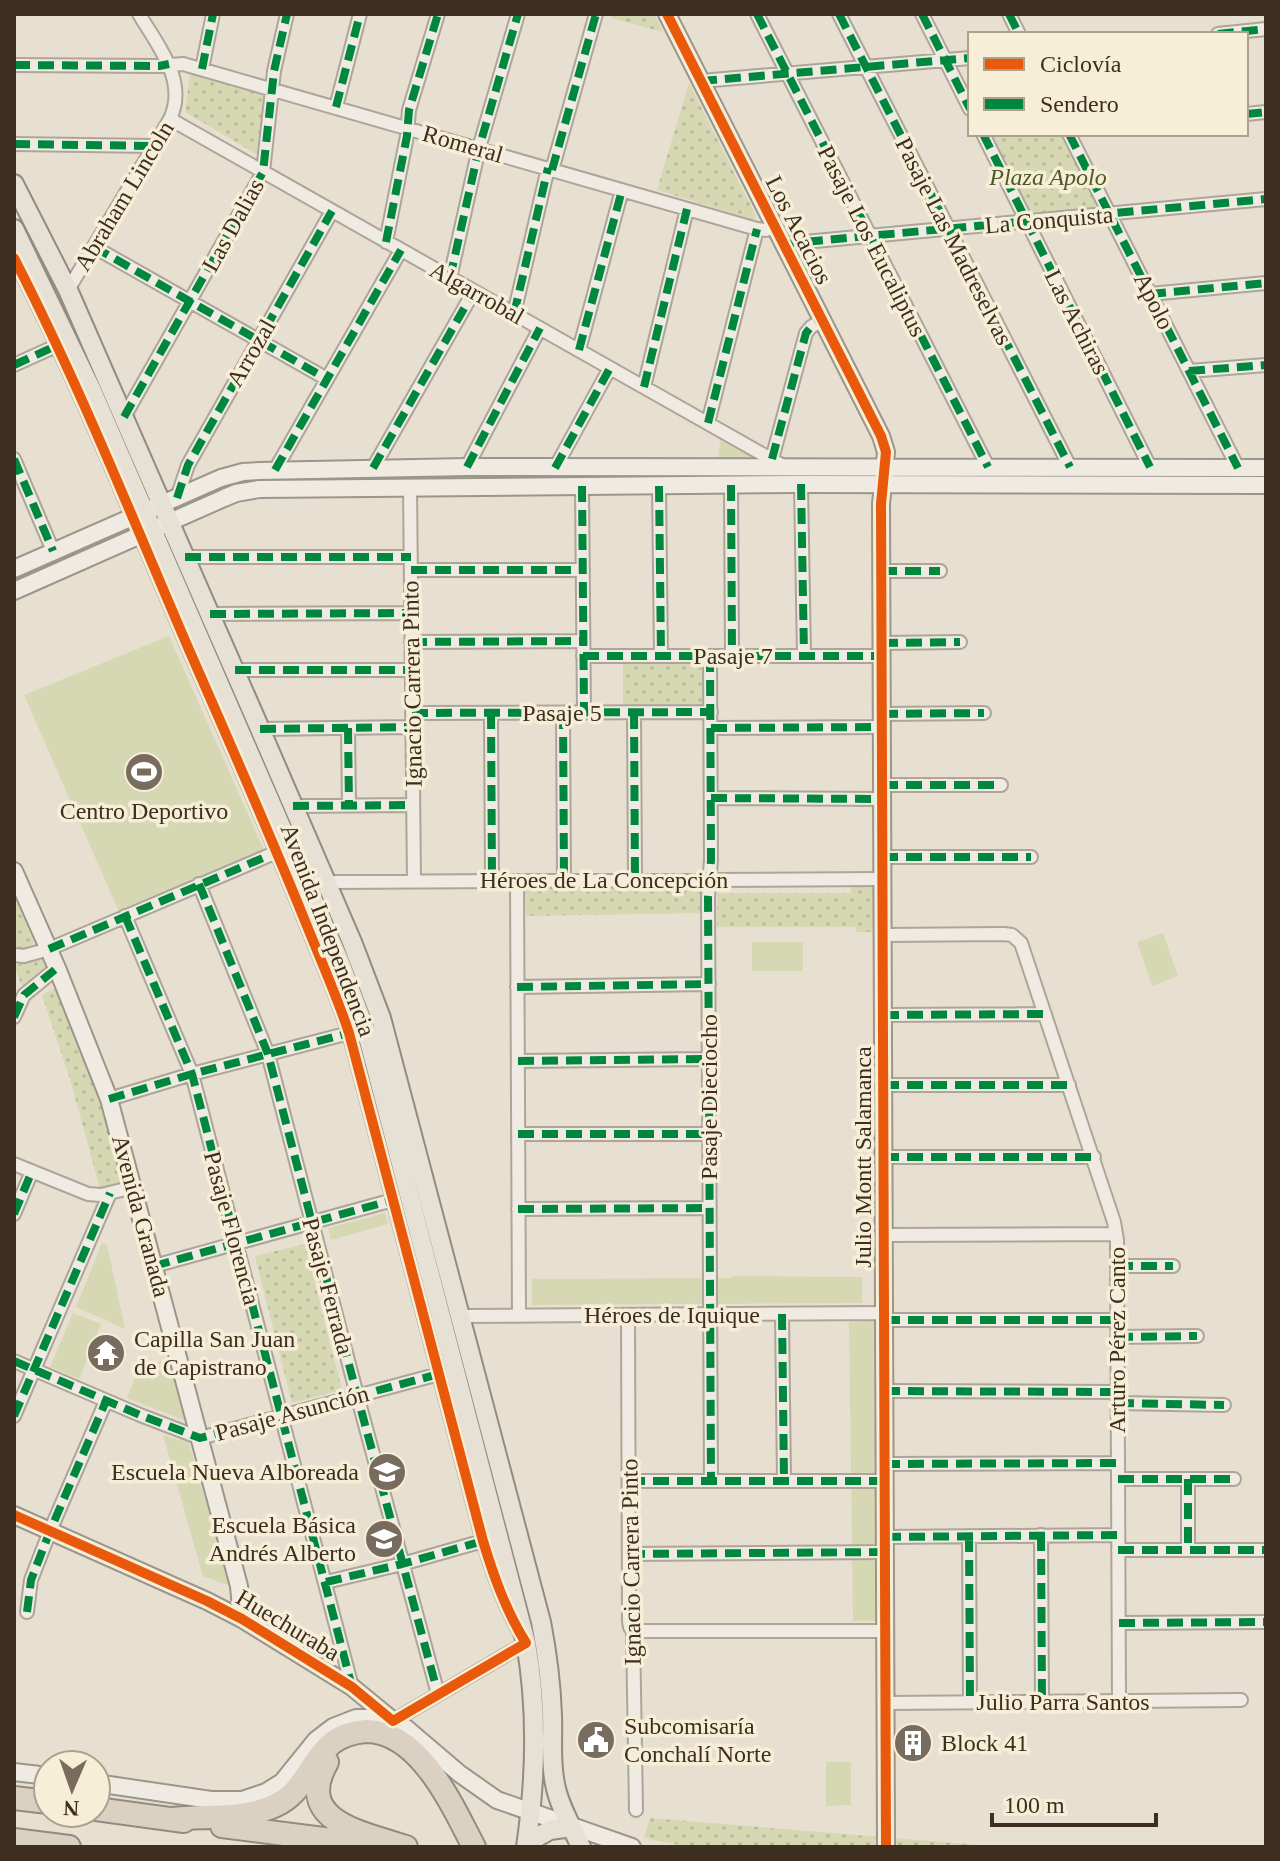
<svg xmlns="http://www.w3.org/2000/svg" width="1280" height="1861" font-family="Georgia,serif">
<defs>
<pattern id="park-dots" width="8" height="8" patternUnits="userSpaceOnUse" patternTransform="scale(2)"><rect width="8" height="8" fill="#d6d7b3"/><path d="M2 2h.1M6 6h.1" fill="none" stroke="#b9b99a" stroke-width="1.8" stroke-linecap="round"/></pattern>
</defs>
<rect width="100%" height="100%" fill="#e7e0d1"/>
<path fill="#d6d7b3" d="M721 434 764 458H718Z
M169 636 264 850 120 914 24 695Z
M1163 933 1178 976 1152 986 1137 942Z
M752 942H803V971H752Z
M385 1213 388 1224 331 1240 328 1228Z
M102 1243 107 1245 125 1329 76 1307Z
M732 1276 862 1277V1303L532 1305V1279L732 1278Z
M73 1313 101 1324 79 1379 50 1367Z
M877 1321 880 1621H853L849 1322Z
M169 1360 186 1421 127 1398 140 1366Z
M163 1435 189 1443 230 1586 203 1576Z
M826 1762H851V1805L826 1806Z"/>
<path fill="url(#park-dots)" d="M612 14H654L663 32 611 18Z
M195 72 269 94 260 153 256 154 185 112 190 75Z
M689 83 756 216 755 220 657 190Z
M990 134H1062L1100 208 1030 215Z
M623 659H705L704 707H623Z
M704 881V913L526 916 525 884Z
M851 883H875L878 928 872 932H856V927H717V893H851Z
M14 895 34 942C29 949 23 951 14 949Z
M42 959 46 968 22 987 14 965Z
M59 986 85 1048 128 1182 100 1189 70 1079 42 995Z
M305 1244 342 1390 292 1403 255 1256Z
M650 1818 1004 1847H689L644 1838Z"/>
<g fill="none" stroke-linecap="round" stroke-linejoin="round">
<defs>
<path id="street" d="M757 14 988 467
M839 14 1070 467
M922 14 970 109
M1009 14 1019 34
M1218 34 1266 29
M14 65 159 66 183 64 757 229 766 230 775 227
M202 69 213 14
M701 81 970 58
M336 107 360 14
M1246 114 1266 112
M170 119 785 467
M983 134 1150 467
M1069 134 1238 468
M14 144 154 146
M552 170 596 14
M386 242 407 136 409 110 438 14
M783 244 1266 199
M94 247 327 379
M14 258C80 386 133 520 190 652 230 743 270 834 307 926 321 961 337 996 349 1033L483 1541C494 1577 506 1611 526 1643L393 1721
M450 278 479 148 518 14
M68 290 170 119C188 81 158 46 139 14
M1150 294 1266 283
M514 314 548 168
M579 350 622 190
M14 365 58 345
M1189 371 1266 365
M644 387 687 209
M124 417 263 172 274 71 287 14
M708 423 757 229
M14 459 53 551
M772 459 806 333 811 327 822 320
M467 467 540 328
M373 468 474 291
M555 468 610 368
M275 470 401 250
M801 484 804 656
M731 485 732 656
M582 486 584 713
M659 486 661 656
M410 488 414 881
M177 498 188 465 332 211
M185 557H411
M411 570H583
M881 571H940
M210 614 411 613
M411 642 583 641
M882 643 960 642
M583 656H882
M710 656 711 860 708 897 711 1481
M235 670H412
M412 713 711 712
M491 713 492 881
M563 713 564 881
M634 713 635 880
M882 714 984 713
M348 728 349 806
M711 728 882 727
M260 729 412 727
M882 785H1001
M711 798 882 799
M293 806 413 805
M882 857H1031
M517 881 519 1316
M325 882 882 879
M199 884 268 1054 357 1395 438 1694
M125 916 192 1074 352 1687
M883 935 1004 934 1012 935 1021 943 1114 1222 1117 1240 1119 1701
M14 955 24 956 49 949 277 852
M517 987 709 984
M883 1015 1045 1014
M14 1017 24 995 57 968
M518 1061 709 1059
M883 1085H1069
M109 1099 192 1074 349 1033
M518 1134H709
M883 1157H1094
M14 1164 88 1194 101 1195 134 1187
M518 1209 710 1208
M14 1214 32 1171
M884 1235 1116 1234
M154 1266 393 1200
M1117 1266H1173
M782 1314 784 1481
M628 1315 629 1621 630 1627 633 1631 636 1810
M460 1316 884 1313
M884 1320H1117
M1117 1337 1197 1336
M14 1361 140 1415 200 1438 439 1374
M884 1391 1118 1392
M1118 1403 1224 1405
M14 1416 110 1193
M884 1464 1118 1463
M1118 1479H1234
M1188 1479V1550
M629 1481H884
M1041 1535 1042 1702
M969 1536 970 1702
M885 1537 1118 1535
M1118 1550H1266
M629 1554 885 1552
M326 1582 402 1564 483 1541
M27 1612 31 1580 50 1531 106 1401
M1119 1623 1266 1622
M633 1631H885
M886 1703 1241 1700"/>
<path id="secondary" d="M667 14 881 436 886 452 881 504 886 1847
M14 569 221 478 243 472 259 471 467 467 1266 468
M14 591 224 498 236 493 259 489 801 484 1266 485
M14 871 57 968 109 1099 239 1586 242 1619
M14 1515 207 1601 242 1619 352 1687 391 1719
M14 1772 48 1776
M96 1783 211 1800H242L266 1792 282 1782 316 1740 333 1727 356 1718H376L393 1721 406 1728 460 1774 497 1800 632 1847"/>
<path id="primary" d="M14 184 68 290 260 729 352 942 381 1018 541 1622C547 1653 551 1684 552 1715 553 1738 550 1761 555 1784 559 1806 572 1827 581 1847
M14 229 92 391 339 960 368 1037 526 1643C538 1711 536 1778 526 1847
M527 1843 550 1830 572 1827"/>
<path id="highway" d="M327 1762C293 1822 364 1833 406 1847
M14 1798 48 1802
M96 1809 184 1821
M172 1819C208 1815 247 1821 280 1803 305 1789 311 1760 332 1743 342 1735 354 1732 366 1731 420 1731 453 1807 474 1847
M222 1826 371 1845
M14 1840 69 1847"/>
</defs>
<use href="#street" stroke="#ada599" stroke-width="16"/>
<use href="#secondary" stroke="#9c958a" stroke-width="20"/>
<use href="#primary" stroke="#928b80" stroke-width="22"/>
<use href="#highway" stroke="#928b80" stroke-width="26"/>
<use href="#street" stroke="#efebe3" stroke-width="12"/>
<use href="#secondary" stroke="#efebe3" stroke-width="16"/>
<use href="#primary" stroke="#e6e1d4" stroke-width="18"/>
<use href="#highway" stroke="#dad1c2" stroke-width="22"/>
<path stroke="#00873e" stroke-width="8" stroke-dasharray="16 8" stroke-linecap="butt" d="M757 14 988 467
M839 14 1070 467
M922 14 970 109
M1009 14 1019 34
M1218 34 1266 29
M14 65 159 66 169 64
M202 69 213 14
M701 81 970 58
M336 107 360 14
M1246 114 1266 112
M983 134 1150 467
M1069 134 1238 468
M14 144 154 146
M552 170 596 14
M386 242 407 136 409 110 438 14
M783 244 1266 199
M94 247 327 379
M450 278 479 148 518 14
M1150 294 1266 283
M514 314 548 168
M579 350 622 190
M14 365 58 345
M1189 371 1266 365
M644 387 687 209
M124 417 263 172 274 71 287 14
M708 423 757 229
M14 459 53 551
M772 459 806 333 811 327 822 320
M467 467 540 328
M373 468 474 291
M555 468 610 368
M275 470 401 250
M801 484 804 656
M731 485 732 656
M582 486 584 713
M659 486 661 656
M177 498 188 465 332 211
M185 557H411
M411 570H583
M881 571H940
M210 614 411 613
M411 642 583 641
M882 643 960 642
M583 656H882
M710 656 711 860 708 897 711 1481
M235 670H412
M412 713 711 712
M491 713 492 881
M563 713 564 881
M634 713 635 880
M882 714 984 713
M348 728 349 806
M711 728 882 727
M260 729 412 727
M882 785H1001
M711 798 882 799
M293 806 413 805
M882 857H1031
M199 884 268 1054 357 1395 438 1694
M125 916 192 1074 352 1687
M49 949 277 852
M517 987 709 984
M883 1015 1045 1014
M14 1017 24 995 57 968
M518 1061 709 1059
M883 1085H1069
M109 1099 192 1074 349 1033
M518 1134H709
M883 1157H1094
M518 1209 710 1208
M14 1214 32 1171
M154 1266 393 1200
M1117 1266H1173
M782 1314 784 1481
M884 1320H1117
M1117 1337 1197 1336
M14 1361 140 1415 200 1438 439 1374
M884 1391 1118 1392
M1118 1403 1224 1405
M14 1416 110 1193
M884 1464 1118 1463
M1118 1479H1234
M1188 1479V1550
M629 1481H884
M1041 1535 1042 1702
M969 1536 970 1702
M885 1537 1118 1535
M1118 1550H1266
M629 1554 885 1552
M326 1582 402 1564 483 1541
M27 1612 31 1580 50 1531 106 1401
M1119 1623 1266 1622"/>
<defs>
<path id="cycleway" d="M667 14 881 436 886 452 881 504 886 1847
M14 258C80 386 133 520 190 652 230 743 270 834 307 926 321 961 337 996 349 1033L483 1541C494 1577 506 1611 526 1643L393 1721 352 1687 242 1619 207 1601 14 1515"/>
</defs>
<use href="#cycleway" stroke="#f7eed8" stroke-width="15"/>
<use href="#cycleway" stroke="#e8590c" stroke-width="10"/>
</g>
<defs>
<symbol id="stadium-disc" viewBox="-11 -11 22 22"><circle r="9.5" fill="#786c5e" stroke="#f7eed8"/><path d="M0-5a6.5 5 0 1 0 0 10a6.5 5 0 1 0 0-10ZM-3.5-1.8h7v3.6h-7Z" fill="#fff"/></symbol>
<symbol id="temple-disc" viewBox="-11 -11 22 22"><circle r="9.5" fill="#786c5e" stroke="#f7eed8"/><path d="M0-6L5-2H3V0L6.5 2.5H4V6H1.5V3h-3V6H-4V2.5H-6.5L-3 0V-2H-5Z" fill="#fff"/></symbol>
<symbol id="school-disc" viewBox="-11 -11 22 22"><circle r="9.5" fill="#786c5e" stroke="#f7eed8"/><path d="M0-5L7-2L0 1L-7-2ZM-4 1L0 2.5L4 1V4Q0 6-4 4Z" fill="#fff"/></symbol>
<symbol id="civic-disc" viewBox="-11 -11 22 22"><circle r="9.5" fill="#786c5e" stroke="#f7eed8"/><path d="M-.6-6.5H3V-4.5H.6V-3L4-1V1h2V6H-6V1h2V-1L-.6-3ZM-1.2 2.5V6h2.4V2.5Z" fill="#fff"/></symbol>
<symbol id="building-disc" viewBox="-11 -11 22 22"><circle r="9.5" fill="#786c5e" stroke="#f7eed8"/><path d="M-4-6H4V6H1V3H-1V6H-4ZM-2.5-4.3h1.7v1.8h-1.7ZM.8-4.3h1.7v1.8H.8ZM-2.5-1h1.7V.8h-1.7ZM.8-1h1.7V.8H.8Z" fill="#fff"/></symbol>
</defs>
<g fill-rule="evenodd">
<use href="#stadium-disc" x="122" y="750" width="44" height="44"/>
<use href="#temple-disc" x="84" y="1331" width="44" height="44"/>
<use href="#school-disc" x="365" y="1450" width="44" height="44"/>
<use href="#school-disc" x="362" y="1517" width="44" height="44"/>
<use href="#civic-disc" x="574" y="1718" width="44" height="44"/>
<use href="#building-disc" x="891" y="1721" width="44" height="44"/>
</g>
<g text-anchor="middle" stroke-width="7" stroke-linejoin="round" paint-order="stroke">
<g font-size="24" fill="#3d2e20" stroke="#f7eed8">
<text transform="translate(463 144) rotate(16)" y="8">Romeral</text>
<text transform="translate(124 196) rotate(-59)" y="8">Abraham Lincoln</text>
<text transform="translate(1049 220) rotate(-5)" y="8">La Conquista</text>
<text transform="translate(233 225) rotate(-61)" y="8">Las Dalias</text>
<text transform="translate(799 230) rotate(63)" y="8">Los Acacios</text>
<text transform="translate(872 241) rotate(63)" y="8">Pasaje Los Eucaliptus</text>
<text transform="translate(954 241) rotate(63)" y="8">Pasaje Las Madreselvas</text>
<text transform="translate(477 293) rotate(29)" y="8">Algarrobal</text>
<text transform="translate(1154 301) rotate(63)" y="8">Apolo</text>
<text transform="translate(1077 322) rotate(63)" y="8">Las Achiras</text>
<text transform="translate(251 353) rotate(-60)" y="8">Arrozal</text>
<text x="733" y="664">Pasaje 7</text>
<text transform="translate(412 684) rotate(-91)" y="8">Ignacio Carrera Pinto</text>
<text x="562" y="721">Pasaje 5</text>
<text x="604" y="888">Héroes de La Concepción</text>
<text transform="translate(328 930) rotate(69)" y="8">Avenida Independencia</text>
<text transform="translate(709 1097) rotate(-90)" y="8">Pasaje Dieciocho</text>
<text transform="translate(863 1157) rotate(-90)" y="8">Julio Montt Salamanca</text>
<text transform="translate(141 1216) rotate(75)" y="8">Avenida Granada</text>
<text transform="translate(232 1228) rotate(75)" y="8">Pasaje Florencia</text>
<text transform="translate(328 1286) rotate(75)" y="8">Pasaje Ferrada</text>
<text x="672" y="1323">Héroes de Iquique</text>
<text transform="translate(1117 1340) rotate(-90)" y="8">Arturo Pérez Canto</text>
<text transform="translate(292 1413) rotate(-15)" y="8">Pasaje Asunción</text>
<text transform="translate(631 1562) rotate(-91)" y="8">Ignacio Carrera Pinto</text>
<text transform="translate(288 1625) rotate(31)" y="8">Huechuraba</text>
<text x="1063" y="1710">Julio Parra Santos</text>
</g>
<g font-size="24" font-style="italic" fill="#4d5a26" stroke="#f7eed8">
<text x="1048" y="185">Plaza Apolo</text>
</g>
<g font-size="24" fill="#3d2e20" stroke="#f7eed8" text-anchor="start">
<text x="144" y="819" text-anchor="middle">Centro Deportivo</text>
<text x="134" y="1347">Capilla San Juan<tspan x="134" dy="28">de Capistrano</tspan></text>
<text x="359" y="1480" text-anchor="end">Escuela Nueva Alboreada</text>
<text x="356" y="1533" text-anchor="end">Escuela Básica<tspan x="356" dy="28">Andrés Alberto</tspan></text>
<text x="624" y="1734">Subcomisaría<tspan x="624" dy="28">Conchalí Norte</tspan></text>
<text x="941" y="1751">Block 41</text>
</g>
</g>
<rect width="1280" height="1861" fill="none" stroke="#3d2e20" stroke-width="32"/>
<rect x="968" y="32" width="280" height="104" fill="#f7eed8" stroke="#ada18e" stroke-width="2"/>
<rect x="984" y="58" width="40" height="12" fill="#e8590c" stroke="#ada18e" stroke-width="2"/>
<text x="1040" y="72" font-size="24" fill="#3d2e20">Ciclovía</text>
<rect x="984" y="98" width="40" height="12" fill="#00873e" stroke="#ada18e" stroke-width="2"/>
<text x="1040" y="112" font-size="24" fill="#3d2e20">Sendero</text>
<g transform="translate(72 1789) rotate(182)"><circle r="38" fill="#f7eed8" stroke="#ada18e" stroke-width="2"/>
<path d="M0-6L14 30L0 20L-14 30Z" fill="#786c5e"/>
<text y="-12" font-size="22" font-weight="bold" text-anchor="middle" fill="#3d2e20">N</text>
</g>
<path d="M992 1813v12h164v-12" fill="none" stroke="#3d2e20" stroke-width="4"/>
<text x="1004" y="1813" font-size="24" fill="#3d2e20" stroke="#f7eed8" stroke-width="6" paint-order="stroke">100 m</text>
</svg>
